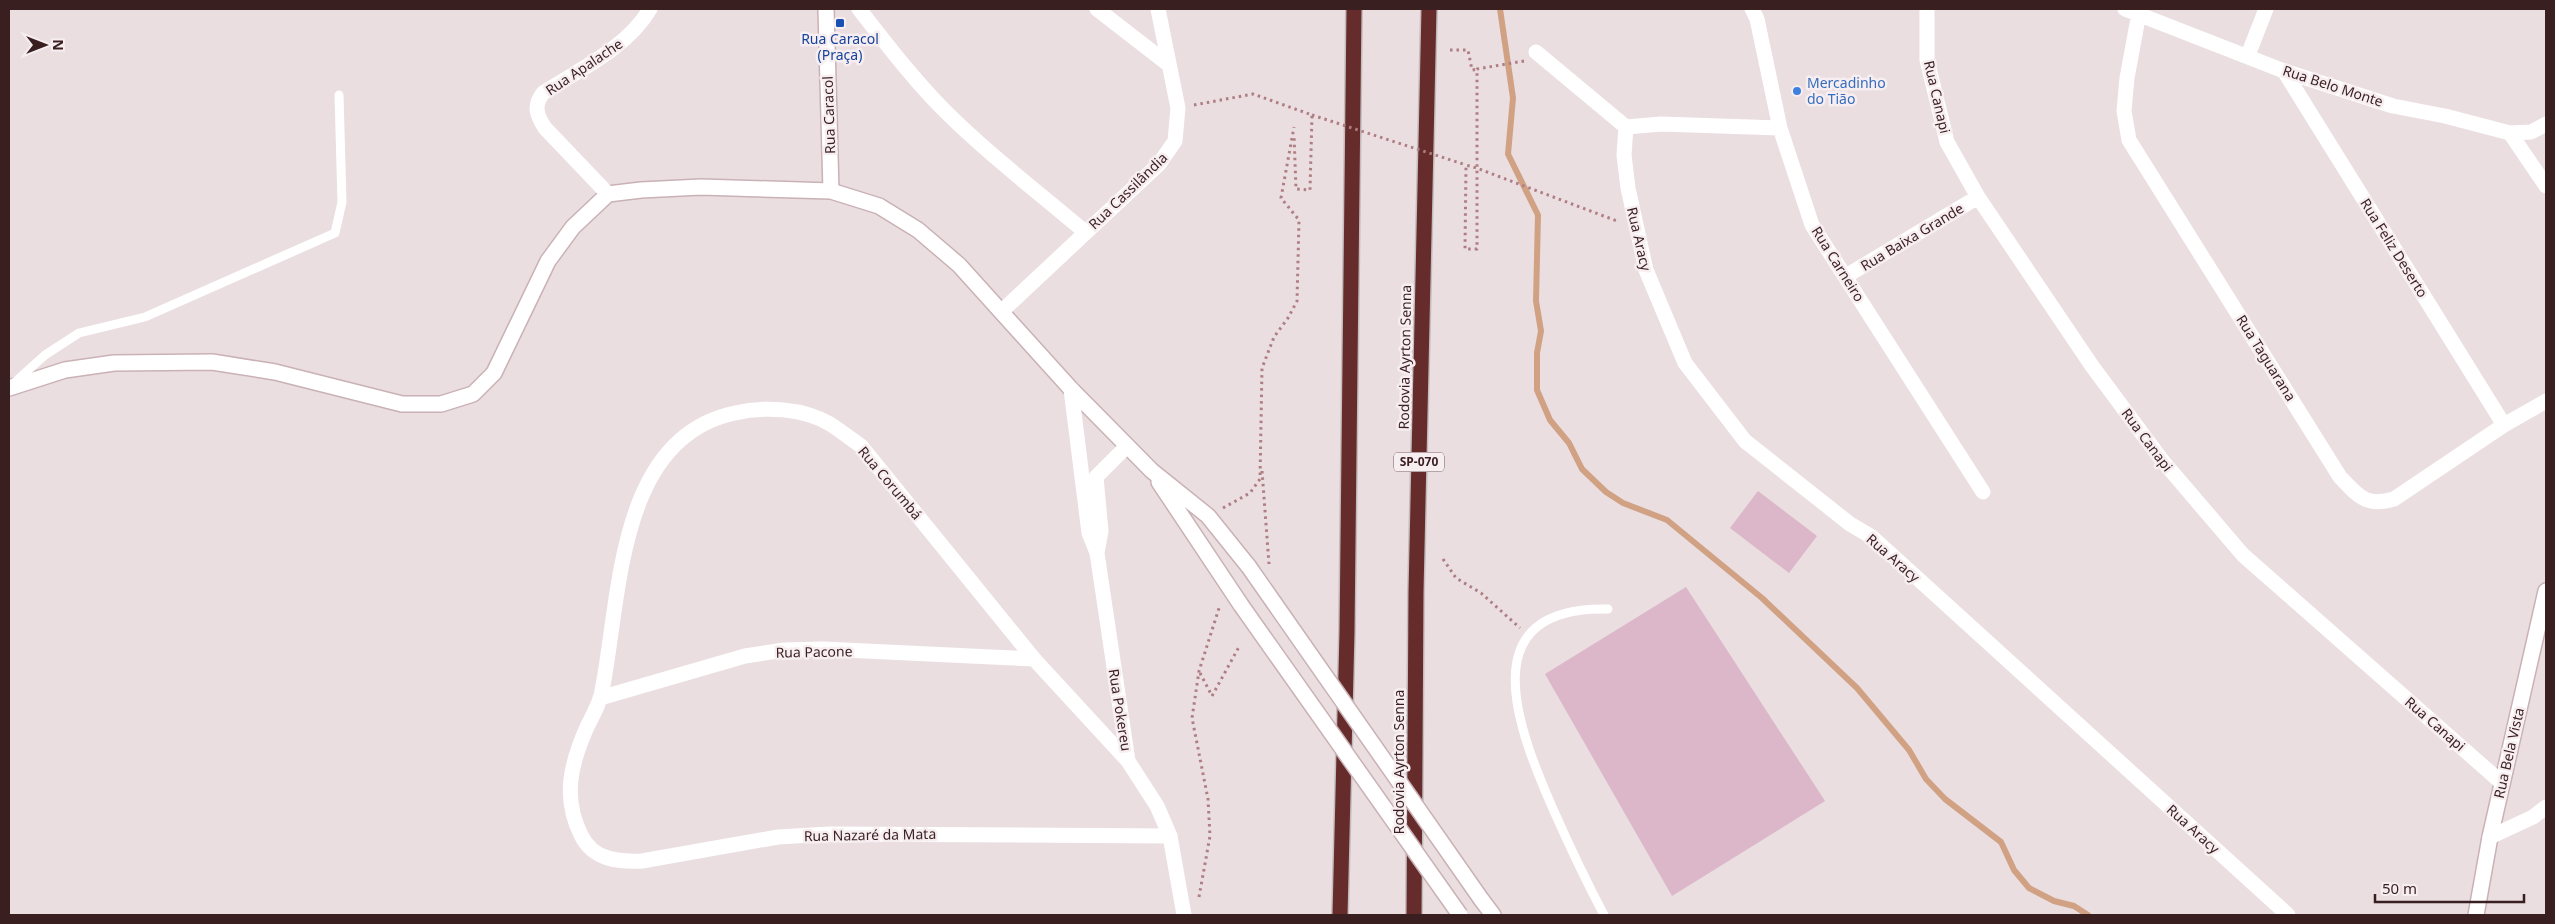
<svg xmlns="http://www.w3.org/2000/svg" width="2555" height="924" font-family="'Noto Sans',sans-serif">
<rect width="100%" height="100%" fill="#eadee1"/>
<path fill="#dcb6c9" d="M1758 491 1817 536 1789 573 1730 528Z
M1686 587 1825 801 1672 896 1545 674Z"/>
<g fill="none" stroke-linecap="round" stroke-linejoin="round">
<path stroke="#d1a184" stroke-width="6" d="M1500 9 1513 98 1508 154 1538 215 1536 301 1541 331 1537 353V390L1550 420 1569 443 1582 469 1606 492 1623 503 1667 520 1762 598 1857 688 1909 750 1926 779 1945 799 2001 842 2014 870 2029 888 2054 901 2074 906 2088 915"/>
<defs>
<path id="secondary" d="M826 9 831 191
M9 388 65 370 114 363 212 362 275 372 402 404H441L473 394 494 373 548 261 573 227 608 194 641 190 701 187 831 191 879 206 918 230 959 265 1071 389 1152 471 1208 516 1249 567
M1159 482 1241 605
M1481 899 1493 915
M2476 915 2490 837 2546 591"/>
<path id="highway" d="M1340 915 1347 632 1354 9
M1414 915 1416 592 1429 9"/>
</defs>
<use href="#secondary" stroke="#cab1b5" stroke-width="18"/>
<use href="#highway" stroke="#c4bcbc" stroke-width="18"/>
<path stroke="#ae7e82" stroke-width="3" stroke-dasharray="2.5 4" stroke-linecap="butt" d="M1450 50H1468L1472 70 1478 69
M1524 61 1477 69V249H1465L1466 165C1473 167 1480 169 1487 172L1617 221
M1194 105 1253 94 1312 115 1310 190 1296 189 1294 135
M1262 471 1269 564
M1223 508 1250 493 1260 479 1262 368 1274 337 1288 318 1297 301 1299 220 1281 198 1294 127
M1443 559 1456 578 1481 593 1520 628
M1200 673 1212 696 1240 645
M1199 897 1210 836 1208 799 1192 718 1199 671 1220 605"/>
<path stroke="#fff" stroke-width="9" d="M14 383 45 355 79 333 145 317 335 233 342 202 339 95
M1604 915C1586 881 1569 845 1553 809 1518 729 1469 606 1608 609"/>
<path stroke="#fff" stroke-width="15" d="M859 9C886 43 913 79 944 110 988 154 1038 192 1085 232
M1097 9 1168 64
M1752 9 1757 19 1780 128 1812 225 1983 492
M1927 9V60L1947 142 1978 197 2092 366 2161 459 2243 555 2502 783
M2125 9 2284 71 2393 106 2445 116 2510 133 2531 132 2546 124
M2139 13 2127 78 2124 111 2129 140 2340 477C2359 497 2366 507 2394 499L2504 425 2546 401
M1536 52 1626 127 1661 124 1780 128
M2248 55 2266 9
M2284 71 2504 425
M1626 127 1624 155 1628 188 1646 270 1685 363 1745 441 1850 524 1872 537 2288 915
M2510 133 2546 186
M608 194 545 128C537 116 533 106 543 93 580 69 627 48 650 9
M1846 276 1978 197
M1002 311 1159 164 1175 141 1178 108 1158 9
M1071 389 1089 533 1097 553 1128 761 1157 806 1170 836 1184 915
M1097 553 1101 531 1096 477 1127 446
M600 698 745 656 784 650 824 649 1034 659
M1128 761 1034 659 861 446C851 439 841 431 830 424 803 408 764 406 735 413 615 438 621 601 601 696 598 706 592 717 587 727 571 763 562 797 581 835 593 860 618 862 642 861L778 837 829 834 1170 836
M2490 837 2533 817 2546 807"/>
<use href="#secondary" stroke="#fff" stroke-width="15"/>
<use href="#highway" stroke="#662c2b" stroke-width="15"/>
<defs>
<path id="secondary-bridge" d="M1249 567 1481 899
M1241 605 1460 915"/>
</defs>
<use href="#secondary-bridge" stroke="#cab1b5" stroke-width="18" stroke-linecap="butt"/>
<path stroke="#ae7e82" stroke-width="3" stroke-dasharray="2.5 4" stroke-linecap="butt" d="M1312 115 1466 165"/>
<use href="#secondary-bridge" stroke="#fff" stroke-width="15"/>
</g>
<rect fill="#1a4fb4" stroke="#f7eef1" stroke-width="2" x="835" y="18" width="10" height="10" rx="2.5"/>
<circle fill="#3f7fe0" stroke="#f7eef1" stroke-width="2" cx="1797" cy="91" r="5"/>
<g text-anchor="middle" stroke-width="5" stroke-linejoin="round" paint-order="stroke">
<rect fill="#f7eef1" stroke="#735d5f" stroke-width="1" x="1394" y="452.5" width="50" height="19" rx="4"/>
<g font-size="12" font-weight="bold" fill="#3a1f21">
<text x="1419" y="466">SP-070</text>
</g>
<g font-size="14" fill="#164399" stroke="#f7eef1">
<text x="840" y="44">Rua Caracol<tspan x="840" dy="16">(Praça)</tspan></text>
</g>
<g font-size="14" fill="#3a1f21" stroke="#f7eef1">
<text transform="translate(584 67) rotate(-34)" y="5">Rua Apalache</text>
<text transform="translate(2333 86) rotate(18)" y="5">Rua Belo Monte</text>
<text transform="translate(1937 97) rotate(77)" y="5">Rua Canapi</text>
<text transform="translate(829 115) rotate(-92)" y="5">Rua Caracol</text>
<text transform="translate(1128 191) rotate(-44)" y="5">Rua Cassilândia</text>
<text transform="translate(1912 237) rotate(-31)" y="5">Rua Baixa Grande</text>
<text transform="translate(1639 239) rotate(77)" y="5">Rua Aracy</text>
<text transform="translate(2394 248) rotate(58)" y="5">Rua Feliz Deserto</text>
<text transform="translate(1838 264) rotate(58)" y="5">Rua Carneiro</text>
<text transform="translate(1405 357) rotate(-89)" y="5">Rodovia Ayrton Senna</text>
<text transform="translate(2266 358) rotate(58)" y="5">Rua Taguarana</text>
<text transform="translate(2147 440) rotate(53)" y="5">Rua Canapi</text>
<text transform="translate(890 483) rotate(50)" y="5">Rua Corumbá</text>
<text transform="translate(1893 558) rotate(41)" y="5">Rua Aracy</text>
<text transform="translate(814 652) rotate(-1)" y="5">Rua Pacone</text>
<text transform="translate(1120 710) rotate(81)" y="5">Rua Pokereu</text>
<text transform="translate(2435 724) rotate(41)" y="5">Rua Canapi</text>
<text transform="translate(2509 753) rotate(-77)" y="5">Rua Bela Vista</text>
<text transform="translate(1399 762) rotate(-90)" y="5">Rodovia Ayrton Senna</text>
<text transform="translate(2193 829) rotate(42)" y="5">Rua Aracy</text>
<text transform="translate(870 835) rotate(-1)" y="5">Rua Nazaré da Mata</text>
</g>
<g font-size="14" fill="#366cbe" stroke="#f7eef1" text-anchor="start">
<text x="1807" y="88">Mercadinho<tspan x="1807" dy="16">do Tião</tspan></text>
</g>
</g>
<rect width="2555" height="924" fill="none" stroke="#3a1f21" stroke-width="20"/>
<g transform="translate(45 45) rotate(90)" stroke="#f7eef1" stroke-width="4" paint-order="stroke">
<path d="M0-4L9 19L0 12L-9 19Z" fill="#3a1f21"/>
<text y="-8" font-size="14" font-weight="bold" text-anchor="middle" fill="#3a1f21">N</text>
</g>
<path d="M2375 894v8h149v-8" fill="none" stroke="#3a1f21" stroke-width="2.5"/>
<text x="2382" y="894" font-size="15" fill="#3a1f21" stroke="#f7eef1" stroke-width="4" paint-order="stroke">50 m</text>
</svg>
